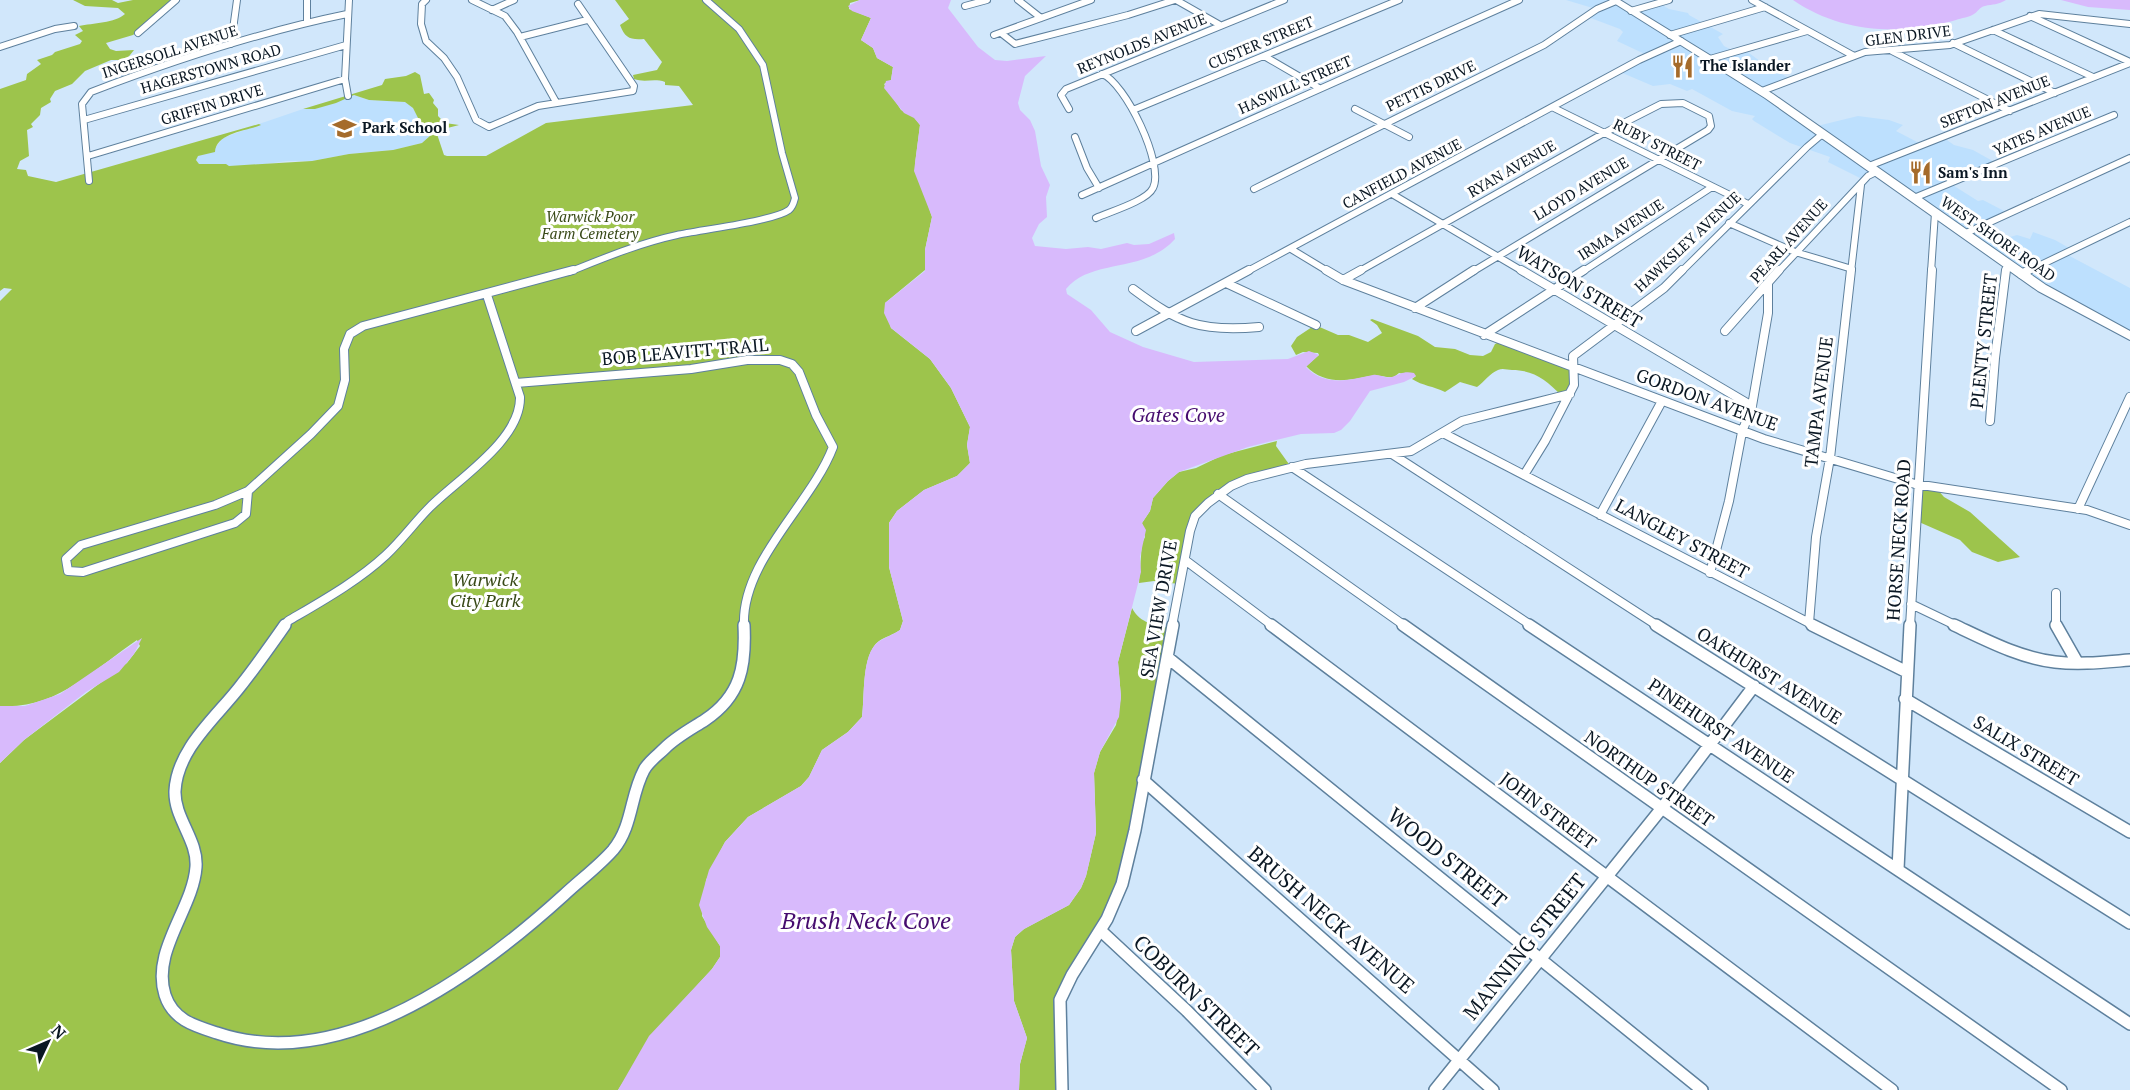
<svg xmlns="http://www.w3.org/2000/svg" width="2130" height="1090" font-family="'PT Serif',serif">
<rect width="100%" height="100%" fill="#d1e7fb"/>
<path fill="#bde0fe" d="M1566 0H1618L1633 9 1659 3 1669 9 1688 13 1689 15 1723 34 1718 37 1724 46 1734 51 1745 50 1768 67 1793 80 1765 90 1817 126 1858 116 1889 120 1903 125 1896 131 1923 145 1944 138 1954 145 1973 150 1998 164 1951 184 1978 201 1983 200 2008 213 1986 225 1997 232 2010 237 2017 235 2030 239 2033 232 2055 240 2071 249 2064 253 2130 288V335L2052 292 1879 172 1866 181 1828 162 1830 157 1790 143 1754 121 1752 119 1755 116 1732 111 1692 89 1687 91 1670 84 1653 86 1620 72 1649 56 1617 41 1623 32 1620 29 1588 17 1596 9Z
M354 95 369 100 406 102 413 108 421 124 431 135 422 143 393 150 349 154 312 161H287L246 167 199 164 196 160 197 156 215 148 223 138 231 135 261 124H259L303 109H315Z"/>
<path fill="#9dc44c" d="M73 0H112L118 3 133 0H176L133 35 106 43 110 49 116 51 134 50 126 60H111L85 71 72 84 55 91 50 99 51 102 41 108 40 115 31 124 33 127 27 130 29 156 20 161 17 169 26 170 28 176 56 182 259 124 261 125C247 131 216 133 215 152L198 156 196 160 199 164H226L229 166 312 161 349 154 393 150 422 143 431 135 421 124 413 108 405 102 369 100 354 95 336 103 315 109H303L382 85 385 79 406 76 415 72 420 75 424 94 429 93 434 100 433 103 438 109V116L445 123 459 125 436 131 444 155 447 156H486L546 123 693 105 679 86 665 85V82C654 78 645 83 634 79L633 75 657 70 662 62 644 39C630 40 625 38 620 25L629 19 615 0H860L850 3 849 9 871 18 861 40 873 48 877 58 893 67 891 80 884 84 901 110 914 117 920 125 915 164 932 217 925 250V270L885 303 891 328 930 359 951 388 970 427 967 445 970 463 957 476 924 490 897 511 889 523V567L903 621 900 630C893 635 885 637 879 641 861 654 865 697 862 717L848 732 822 750 809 777 801 786 748 817 725 842 706 880 702 916 720 946V957L712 969 661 1025 618 1090H0V763L24 740 127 663 140 646 137 640C93 670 56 710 0 706V301L12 289 4 288 0 291V89L26 80 27 74 41 64 37 60 52 55 55 52 80 44 82 41 75 35 83 31 79 26C93 23 115 23 125 14L118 8 85 6Z
M1372 319 1418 336 1435 347 1455 349 1470 355 1483 356 1491 352 1495 344 1501 341 1573 367 1575 384 1561 395C1546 380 1534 370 1512 370 1507 370 1503 368 1498 370 1490 373 1484 382 1477 387L1460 382 1445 392C1433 386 1423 386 1412 379L1416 376 1399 373 1394 377C1386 378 1377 374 1370 376 1347 381 1324 385 1306 366L1319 355 1318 353 1303 352 1296 355 1291 346 1297 337 1315 325 1338 335H1349L1368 342 1382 333 1377 325 1370 320Z
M1277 441 1276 446 1291 467 1232 485 1196 515 1179 584 1154 581 1139 583 1142 543 1145 537 1142 523 1150 511 1153 498 1168 481 1179 472 1196 468 1223 455Z
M1920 485 1937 489 1944 497 1970 512 2020 557 1998 562 1972 552 1960 540 1919 522Z
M1132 608C1140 624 1156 625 1172 629L1119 897 1061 1000 1062 1090H1019L1020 1064 1027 1038 1014 1001 1011 950 1015 937 1024 929 1069 905 1081 888 1086 876 1096 833 1094 773 1100 752 1116 725 1121 697 1118 662Z"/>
<path fill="#d8bafc" d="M860 0H951L948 8 978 47 995 60 1007 61 1046 56 1025 76 1018 103 1020 110 1030 120 1035 131 1041 166 1050 185 1046 197 1047 217 1039 224 1032 238 1035 246 1066 249 1088 247 1101 249 1127 243 1134 245 1149 244 1174 233 1175 239C1144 274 1091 258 1066 289L1067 294 1091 310 1110 332 1143 347 1194 362 1288 359 1309 351 1319 355 1306 367C1325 387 1350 380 1373 375 1380 374 1385 379 1392 377 1401 374 1403 371 1414 373L1416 376 1404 382 1370 391 1350 421 1341 430 1334 433 1301 434 1248 447 1179 472 1168 481 1153 498 1150 511 1142 523 1146 530 1140 557 1141 572 1118 662 1121 697 1119 717 1100 752 1094 773 1096 833 1086 876 1081 888 1069 905 1024 929 1015 937 1011 950 1014 1001 1027 1038 1020 1064 1019 1090H618L649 1036 712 969 720 957V946L707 927 699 905 709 870 725 842 748 817 801 786 809 777 822 750 848 732 862 717C865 697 861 655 878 642 885 637 893 635 900 630L903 621 889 567V523L897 511 924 490 957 476 970 463 967 445 970 427 951 388 930 359 891 328 884 313 885 303 925 271V250L932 217 914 171 920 125 914 118 904 113 884 88 886 81 891 80 893 67 877 58 873 48 861 40 871 18 852 11 848 6Z
M1793 0H2006C1998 5 1993 4 1985 6 1979 7 1978 12 1974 14 1970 17 1961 18 1956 20 1901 36 1841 33 1793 0Z
M2061 0H2130V10L2088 7Z
M142 638 134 654 119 672 86 692 24 740 0 763V706H25L60 694Z"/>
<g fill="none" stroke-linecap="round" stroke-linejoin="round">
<defs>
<path id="minor-far2" d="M307 0V22
M426 0 422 4 421 24 426 41 444 58 457 77 476 120 489 127 538 106 633 91 634 86 578 4
M472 0 505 16 517 32 556 102
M1018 0 1041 18
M1176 0 1220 25
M1752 0 1854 56
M965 6 987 0
M492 10 514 0
M1631 11 1669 0
M2030 16 2130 62
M1993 30 2093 77
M138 33 176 0
M1001 33 1015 44 1128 15 1175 0
M994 35 1091 0
M1670 35 1765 7
M520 37 587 20
M1953 43 2055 93
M231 44 237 0
M0 47 55 29 74 26
M1892 51 2010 111
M1264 56 1319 88
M1710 59 1807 31
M1762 91 1865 52 1950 45 2039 14 2130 24
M348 96 345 79 349 0
M1554 108 1748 204
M1069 109 1061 95 1066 89 1284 0
M1355 109 1409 137
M1133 110 1399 0
M84 120 346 45
M1075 137 1087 168 1099 188
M88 156 345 79
M1869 166 2130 63
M89 181 82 104 91 92C175 60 259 32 347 14
M1254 189 1544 45 1597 9 1616 1
M1392 194 1524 272
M1082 195 1519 0
M1914 198 2114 115
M1096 218C1109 212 1147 201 1153 188 1165 165 1125 82 1102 74
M1729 223 1795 252 1852 269
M1964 234 2130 158
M1291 249 1329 272
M569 272C604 258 640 243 677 235 700 230 774 221 789 210 793 207 794 202 795 198L782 153 763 65 739 29 706 0
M1246 272 1639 60 1681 41
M1358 272 1604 133 1661 104 1683 103 1709 116 1711 126 1708 130 1472 272
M1582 272 1712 187
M1681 272 1807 147 1820 136 1825 135
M1778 272 1868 176 1876 172
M1851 272 1861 185
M1931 272 1935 213
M2006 272 2007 265
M2026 272 2130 222"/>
<path id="minor-far1" d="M1326 270 1343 280 1764 439 1915 484 2087 510 2130 525
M1521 270 1752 406
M2021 274 2029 270
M1343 280 1361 270
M1226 283 1316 325
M1133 289C1180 324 1200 332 1259 327
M1415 308 1474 270
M1136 331 1249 270
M1725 331 1779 270
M1484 335 1584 270
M516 383 691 369 747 360H780L792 364 799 372 816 415 833 447C811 505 741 561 744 626
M1990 421 1995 358 2006 270
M1443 433 1815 626
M1392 454 1658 626
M1292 467 1532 626
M1524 475 1545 441 1574 385 1573 356 1664 288 1682 270
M248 491 246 514 235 523 83 572 68 571 66 559 81 545 215 505Z
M248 491 311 434 338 406 345 380 344 349 350 334 363 326 573 270
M1218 494 1405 626
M2078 509 2130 397
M1600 515 1662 401
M1185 560 1273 626
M1710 573 1729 501 1742 432 1752 406 1768 313V284
M2056 593V626
M1911 604 1957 626
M1809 623 1816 537 1830 458 1851 270
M284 626 288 621C322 601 358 581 386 555 402 540 415 522 430 507 458 479 521 440 520 397L487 295
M1172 626 1190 531 1195 516 1208 503 1231 486 1247 479 1306 464 1411 451 1462 421 1570 394
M1910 626 1932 270"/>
<path id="minor" d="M285 625C271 645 257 665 242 684 218 716 177 748 175 791 174 818 198 840 196 867 193 909 151 951 165 995 173 1020 195 1026 217 1033 341 1075 477 974 564 895 580 880 599 866 613 850 633 826 630 796 644 770 648 762 658 755 665 748 676 737 691 729 705 720 741 696 746 666 744 625
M1271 625 1892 1090
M1403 625 2061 1090
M1529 625 2130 1024
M1656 625 2130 923
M1812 625 1907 672
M1954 625C1986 640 2020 658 2055 662 2080 665 2105 662 2130 660
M2056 625 2077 662
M1167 657 1702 1090
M1905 699 2130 832
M1143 780 1493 1090
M1898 869 1910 625
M1100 930 1187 1011 1265 1090
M1062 1090 1060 1000 1072 975 1107 919 1122 884 1135 830 1173 625
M1435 1090 1662 808 1754 686"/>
<path id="primary" d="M1609 0H1620L1773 94 2046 285 2130 331V340L2038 291 1765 98Z"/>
</defs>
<use href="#minor-far2" stroke="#5e809d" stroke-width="8"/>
<use href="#minor-far1" stroke="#5e809d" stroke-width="10"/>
<use href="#minor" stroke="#5e809d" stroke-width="14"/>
<use href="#primary" stroke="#5e809d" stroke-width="2"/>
<use href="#minor-far2" stroke="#fff" stroke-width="6"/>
<use href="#minor-far1" stroke="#fff" stroke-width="8"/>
<use href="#minor" stroke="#fff" stroke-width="11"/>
<use href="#primary" fill="#fff" fill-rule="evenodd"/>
</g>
<defs>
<symbol id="restaurant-bare" viewBox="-9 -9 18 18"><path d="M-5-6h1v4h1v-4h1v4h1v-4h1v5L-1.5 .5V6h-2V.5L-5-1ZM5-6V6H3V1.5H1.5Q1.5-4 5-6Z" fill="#a56b2b" stroke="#fff" stroke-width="2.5" paint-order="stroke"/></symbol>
<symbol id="school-bare" viewBox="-9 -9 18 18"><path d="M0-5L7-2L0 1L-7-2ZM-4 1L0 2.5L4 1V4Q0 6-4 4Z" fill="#a56b2b" stroke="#fff" stroke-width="2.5" paint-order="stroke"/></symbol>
</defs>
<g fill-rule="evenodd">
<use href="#restaurant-bare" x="1666" y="50" width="33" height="33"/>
<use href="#school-bare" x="328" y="112" width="33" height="33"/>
<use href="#restaurant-bare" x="1904" y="156" width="33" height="33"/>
</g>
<g text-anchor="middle" stroke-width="6" stroke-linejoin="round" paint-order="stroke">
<g font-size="15" fill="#0a1723" stroke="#fff">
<text transform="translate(1908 36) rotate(-7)" y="5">GLEN DRIVE</text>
<text transform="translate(1261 43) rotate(-23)" y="5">CUSTER STREET</text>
<text transform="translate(1142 44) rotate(-22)" y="5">REYNOLDS AVENUE</text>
<text transform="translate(170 52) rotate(-18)" y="5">INGERSOLL AVENUE</text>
<text transform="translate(211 69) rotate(-16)" y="5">HAGERSTOWN ROAD</text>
<text transform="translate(1295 85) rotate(-24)" y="5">HASWILL STREET</text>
<text transform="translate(1431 86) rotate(-26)" y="5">PETTIS DRIVE</text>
<text transform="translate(1995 102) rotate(-22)" y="5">SEFTON AVENUE</text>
<text transform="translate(212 105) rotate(-17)" y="5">GRIFFIN DRIVE</text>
<text transform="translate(2042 131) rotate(-23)" y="5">YATES AVENUE</text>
<text transform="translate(1657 145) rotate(27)" y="5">RUBY STREET</text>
<text transform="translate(1512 169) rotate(-30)" y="5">RYAN AVENUE</text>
<text transform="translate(1402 174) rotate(-28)" y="5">CANFIELD AVENUE</text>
<text transform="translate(1581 189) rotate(-31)" y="5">LLOYD AVENUE</text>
<text transform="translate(1621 230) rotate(-33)" y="5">IRMA AVENUE</text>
<text transform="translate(1998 239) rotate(35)" y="5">WEST SHORE ROAD</text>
<text transform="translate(1789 241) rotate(-48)" y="5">PEARL AVENUE</text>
<text transform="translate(1688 242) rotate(-43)" y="5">HAWKSLEY AVENUE</text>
</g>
<g font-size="15" font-weight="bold" fill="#0a1723" stroke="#fff" text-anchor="start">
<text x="1700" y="71">The Islander</text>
<text x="362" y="133">Park School</text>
<text x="1938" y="178">Sam's Inn</text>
</g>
<g font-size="15" font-style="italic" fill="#384917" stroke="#fff">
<text x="590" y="222">Warwick Poor<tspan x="590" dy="17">Farm Cemetery</tspan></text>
</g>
<g font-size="18" fill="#0a1723" stroke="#fff">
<text transform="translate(1579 287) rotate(31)" y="6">WATSON STREET</text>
<text transform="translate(1984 341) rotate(-84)" y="6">PLENTY STREET</text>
<text transform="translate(685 352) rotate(-5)" y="6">BOB LEAVITT TRAIL</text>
<text transform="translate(1707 400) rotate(20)" y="6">GORDON AVENUE</text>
<text transform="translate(1819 402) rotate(-83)" y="6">TAMPA AVENUE</text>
<text transform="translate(1682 539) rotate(28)" y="6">LANGLEY STREET</text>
<text transform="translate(1899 540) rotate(-86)" y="6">HORSE NECK ROAD</text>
<text transform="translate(1159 609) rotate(-80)" y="6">SEA VIEW DRIVE</text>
<text transform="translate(1769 676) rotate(32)" y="6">OAKHURST AVENUE</text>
<text transform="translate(1721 731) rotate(34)" y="6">PINEHURST AVENUE</text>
<text transform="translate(2026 751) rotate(31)" y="6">SALIX STREET</text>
<text transform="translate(1649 779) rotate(35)" y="6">NORTHUP STREET</text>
<text transform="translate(1548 811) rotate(37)" y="6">JOHN STREET</text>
</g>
<g font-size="18" font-style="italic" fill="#384917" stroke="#fff">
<text x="485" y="586">Warwick<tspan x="485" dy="21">City Park</tspan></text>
</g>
<g font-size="20" font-style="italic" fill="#460c6f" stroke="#fff">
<text x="1178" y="422">Gates Cove</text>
</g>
<g font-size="21" fill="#0a1723" stroke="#fff">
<text transform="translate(1447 858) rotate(39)" y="7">WOOD STREET</text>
<text transform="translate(1331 920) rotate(41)" y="7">BRUSH NECK AVENUE</text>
<text transform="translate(1525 947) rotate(-51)" y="7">MANNING STREET</text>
<text transform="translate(1196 996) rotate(44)" y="7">COBURN STREET</text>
</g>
<g font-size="24" font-style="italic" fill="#460c6f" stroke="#fff">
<text x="866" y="929">Brush Neck Cove</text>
</g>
</g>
<g transform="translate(48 1042) rotate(46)" stroke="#ffffff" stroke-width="4.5" paint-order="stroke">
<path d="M0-4.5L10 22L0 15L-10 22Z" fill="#0a1723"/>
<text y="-9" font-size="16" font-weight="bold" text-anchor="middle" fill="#0a1723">N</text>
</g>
</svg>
